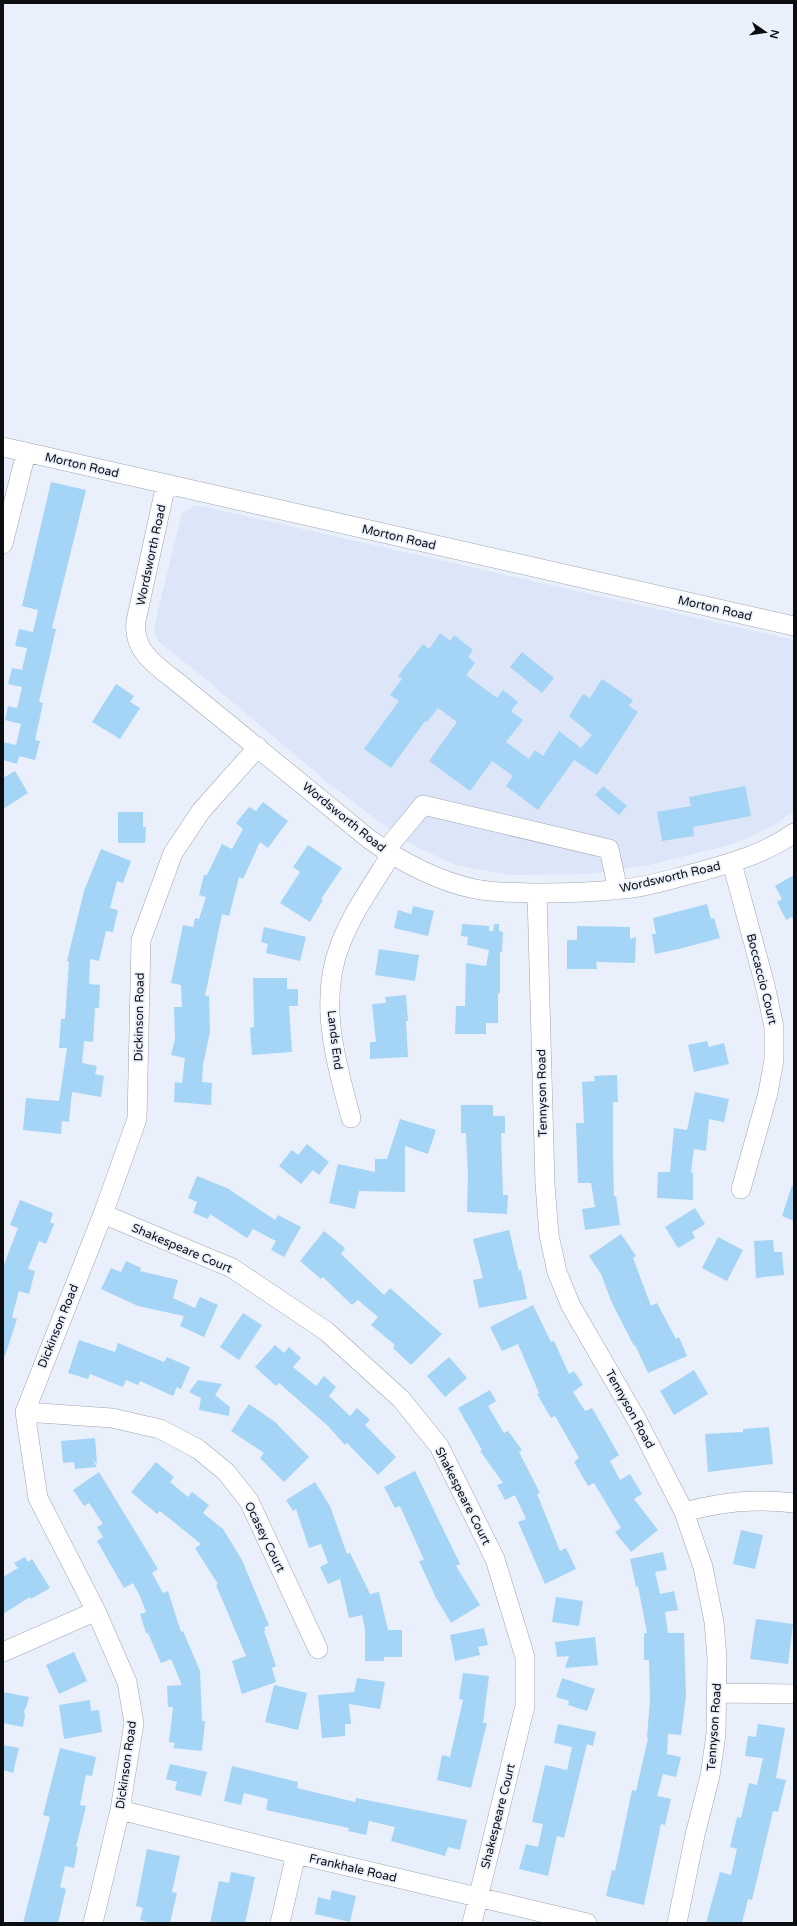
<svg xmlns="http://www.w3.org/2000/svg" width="797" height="1926" font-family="'Varela Round',sans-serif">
<rect width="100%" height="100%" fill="#e9f0fb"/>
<path fill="#dce6f8" d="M196 505 794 640V810L779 822 749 838 726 846 650 865 591 874 509 875 456 865 418 848 379 822 327 782 197 672 160 643 155 636 154 627 182 513Z"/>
<path fill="#a4d4f6" d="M51 482 86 490 52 628 56 629 39 702 43 703 35 740 40 741 35 760 19 756 17 764 3 760V742L16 745 21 724 5 720 8 706 17 708 22 687 8 684 12 668 22 670 27 648 15 646 19 629 33 632 38 610 22 606Z
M440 633 450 641 454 635 473 650 468 657 475 663 466 675 497 698 503 690 518 702 511 711 523 720 506 742 529 759 535 750 543 756 559 731 581 748 592 735 569 716 583 694 590 698 602 679 633 700 629 706 638 712 597 775 574 760 538 810 506 786 513 776 492 761 470 791 429 761 457 722 438 708 427 722 425 721 391 768 364 749 399 701 390 695 402 679 398 676 423 644 429 649Z
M522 652 554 678 542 693 510 667Z
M116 684 134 696 130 702 140 708 120 739 92 722Z
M15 771 28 793 3 809V778Z
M603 786 627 806 619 815 595 795Z
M745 786 751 816 693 827 694 836 662 841 657 812 691 806 689 797Z
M263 802 288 821 268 848 260 842 243 879 239 877 229 916 222 914 205 996H209L210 1032 203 1064 202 1082 212 1083 211 1105 174 1102 175 1082 182 1083 185 1058 171 1055 175 1039 174 1007H182L181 985 171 983 183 925 193 927 195 918 199 919 206 897 199 895 204 875H207L222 844 232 849 243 829 236 823 249 807 256 811Z
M118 812H143V827H146L145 843H118Z
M308 845 342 868 321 899 323 900 310 922 280 903 300 872 293 867Z
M101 849 131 861 123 883 117 881 110 908 118 910 113 932 106 931 99 961 90 959 89 984 100 985 99 1008H95L93 1042 84 1041 82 1063 97 1066 95 1074 104 1076 101 1097 72 1092 69 1122 62 1121 61 1134 23 1130 26 1098 59 1101 67 1048H59L61 1019H65L69 962 67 961 84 891Z
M794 875V921L792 917 786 920 777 902 782 899 775 886Z
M707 904 711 919 714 918 720 938 679 949 655 954 652 934H656L653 918Z
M413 906 434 911 428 936 394 928 398 910 411 914Z
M462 924 489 926V931H493L494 924H499V931L503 932 502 952H500V993H498V1023H486V1034H455L456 1006H465L466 963 486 966 489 950 467 945 468 937 461 936Z
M577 926 630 927V939L636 937 635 963 596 962 597 969H567V940H577Z
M264 927 306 937 300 961 266 953 268 944 261 942Z
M379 949 419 955 415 981 375 975Z
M253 978H287V989H298V1006H289L292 1052 252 1055 250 1028 254 1027Z
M406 995 408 1021H406L408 1057 370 1059V1042H376L372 1004 386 1003 385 997Z
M707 1041 709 1047 724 1043 729 1064 694 1072 688 1045Z
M617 1075 618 1102H613V1157L614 1197 616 1196 620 1225 585 1230 582 1209 595 1207 591 1183H578L576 1123H584L582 1082 595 1081 594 1076Z
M695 1092 729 1099 724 1122 709 1119 706 1151 694 1149 691 1172 693 1173V1200L657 1198 658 1172H670L674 1128 687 1130Z
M461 1105H493V1116H505V1133H501L503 1195H508L507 1214 467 1212 468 1176 466 1133H461Z
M400 1119 436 1130 428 1154 405 1146V1192L359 1191 355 1209 329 1203 338 1164 375 1172V1159H387Z
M307 1144 329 1162 319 1175 313 1170 301 1184 279 1166 292 1150 298 1155Z
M197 1176 227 1188 275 1220 278 1215 301 1227 284 1257 271 1250 276 1241 253 1229 247 1238 210 1214 208 1219 193 1213 197 1202 188 1198Z
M792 1185 794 1186V1221L782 1216Z
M20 1200 53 1213 50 1222 54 1224 46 1244 39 1241 28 1269 35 1271 29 1294 19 1291 12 1317 17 1319 5 1356 3 1355V1267L18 1228 10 1225Z
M695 1208 705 1224 692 1232 695 1238 678 1248 665 1227Z
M509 1230 519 1271 521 1270 527 1299 479 1308 473 1280 483 1278 473 1239Z
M324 1231 345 1248 341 1254 384 1295 390 1288 442 1334 411 1365 393 1348 395 1345 371 1325 378 1317 358 1300 352 1305 323 1277 321 1279 300 1261Z
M621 1234 636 1256 633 1258 651 1306 657 1303 676 1339 679 1337 687 1356 648 1373 635 1345 634 1346 612 1303 601 1274 589 1256Z
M718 1237 743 1250 727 1281 702 1268Z
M773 1240 774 1252H782L784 1275 756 1278 754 1241Z
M126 1261 141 1268 140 1271 178 1280 173 1298 195 1308 200 1297 218 1305 204 1337 180 1326 184 1316 138 1306 101 1289 111 1268 121 1272Z
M533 1305 551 1342 554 1341 569 1374 574 1371 583 1385 573 1392 585 1411 592 1408 619 1455 610 1461 620 1480 630 1474 642 1494 634 1499 658 1530 631 1552 615 1532 621 1528 594 1483 588 1486 574 1462 579 1458 555 1416 551 1418 537 1394 539 1393 518 1344 502 1351 490 1327Z
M243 1313 262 1325 239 1360 220 1347Z
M79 1340 115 1352 118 1343 164 1362 167 1357 190 1367 181 1389 177 1387 173 1396 140 1381 138 1385 126 1380 123 1387 90 1374 88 1379 68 1373Z
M275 1345 284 1353 289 1347 301 1358 293 1367 316 1386 324 1376 336 1387 329 1396 350 1416 357 1408 370 1420 365 1425 396 1457 378 1475 347 1443 345 1445 328 1426 279 1383 276 1386 255 1367Z
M449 1357 467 1378 445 1397 427 1376Z
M694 1370 708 1394 674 1415 660 1391Z
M198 1380 222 1384 215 1395 230 1407 229 1416 199 1410 201 1398 189 1392Z
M490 1390 496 1401 488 1406 504 1433 508 1431 522 1450 519 1452 540 1493 537 1494 560 1551 566 1548 576 1569 545 1584 518 1522 526 1519 515 1495 505 1500 497 1485 503 1483 480 1451 482 1450 458 1408Z
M249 1404 275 1422 309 1457 284 1482 260 1458 264 1453 231 1431Z
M769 1427 773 1464 708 1472 705 1434 743 1432V1429Z
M95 1438 97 1464 92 1459 97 1467 75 1469 74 1462 63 1463 61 1441Z
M156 1462 174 1477 170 1482 188 1497 192 1492 209 1505 203 1513 223 1529 242 1560 269 1625 264 1628 266 1631H264L276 1666 272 1668 276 1682 242 1694 232 1661 246 1656 216 1585 218 1584 195 1548 201 1544 160 1511 157 1514 131 1492Z
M415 1471 460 1564 456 1566 480 1605 451 1623 436 1598 419 1561 424 1560 400 1506 395 1508 384 1487Z
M99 1472 158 1569 152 1573 163 1593 168 1591 181 1632 183 1631 200 1671 202 1721H205L202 1751 173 1748 175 1743 169 1742 173 1707H168L167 1686 182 1685 171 1659 161 1663 148 1633H146L140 1614 146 1612 140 1596 133 1583 124 1588 97 1541 103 1537 97 1527 103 1524 89 1503 84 1506 73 1490Z
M315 1482 330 1506 347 1554 350 1553 370 1594 379 1592 388 1630H402V1657H384V1661H365V1629L362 1615 349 1618 340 1579 328 1584 320 1567 328 1563 321 1544 309 1548 296 1509 293 1511 286 1500Z
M741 1530 763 1535 755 1569 733 1564Z
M663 1552 667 1570 655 1572 660 1594 674 1591 678 1610 665 1612 668 1633H684L686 1696 681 1735 668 1734 667 1754 681 1757 676 1777 663 1774 657 1796 671 1799 665 1825 661 1824 644 1905 606 1896 612 1870 615 1871 632 1790 636 1791 648 1738H647L650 1699 649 1660H644V1633H647L638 1586 636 1587 630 1559Z
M25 1557 28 1562 32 1559 50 1588 31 1599 30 1597 3 1614V1577L18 1568 14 1563Z
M556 1597 583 1601 579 1626 552 1622Z
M756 1619 793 1624 788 1664 750 1659Z
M484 1628 488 1645 478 1647 480 1655 455 1661 450 1635Z
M595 1637 598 1665 565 1668 569 1656 557 1657 555 1642Z
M74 1652 87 1681 59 1694 46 1665Z
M463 1673 489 1676 483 1723H487L471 1788 437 1780 442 1755 450 1757 463 1700 459 1699Z
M357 1678 385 1682 380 1709 349 1704 351 1724H345V1736L322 1738 318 1695 354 1692Z
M562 1678 595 1689 587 1711 568 1705 569 1701 556 1697Z
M274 1685 307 1693 298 1730 265 1722Z
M3 1692 29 1697 26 1708 24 1710 25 1715 23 1727 3 1723Z
M90 1700 91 1711 99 1710 102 1732 64 1739 59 1705Z
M558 1724 596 1732 593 1746 587 1744 564 1838 557 1836 548 1876 519 1869 526 1844 538 1847 543 1824 532 1822 545 1765 567 1770 572 1747 554 1743Z
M758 1724 785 1728 776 1778 786 1780 778 1812 773 1811 752 1900 748 1899 742 1923H706L720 1872 731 1875 737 1849 730 1847 737 1817 741 1818 749 1783 757 1785 763 1758 745 1756 748 1736 756 1737Z
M3 1745 19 1748 13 1773 3 1770Z
M60 1748 96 1757 92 1776 86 1775 80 1805 86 1806 76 1847H78L74 1868 65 1866 60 1887 66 1889 58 1923H23L50 1817 43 1815Z
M170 1764 207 1772 201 1796 175 1790 177 1782 166 1779Z
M232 1766 298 1782 297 1788 355 1802 356 1798 467 1820 460 1850 448 1847 445 1856 391 1841 395 1827 369 1821 366 1835 348 1831 349 1828 266 1810 268 1799 244 1793 241 1805 224 1801Z
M147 1849 180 1856 172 1892 177 1893 170 1923H152L140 1920 143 1908 136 1906Z
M231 1872 255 1877 245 1923H210L219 1881 229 1883Z
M332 1890 356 1896 350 1922 315 1914 318 1897 330 1900Z"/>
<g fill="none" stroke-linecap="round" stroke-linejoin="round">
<defs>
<path id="minor" d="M3 447 794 626
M166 484 136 621C132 653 160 668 182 686L369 839C400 861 437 881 475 889 497 893 519 893 541 893 569 893 596 892 623 889 649 887 674 878 699 872 734 862 764 854 794 833
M3 544 26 453
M385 851 423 805 609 849 618 890
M732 863 765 985 774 1027V1060L768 1093 741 1189
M537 893 545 1184 549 1235 557 1272 571 1306 637 1420 684 1512 703 1567 714 1622 717 1658 716 1734 710 1776 695 1835 677 1923
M351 1118C336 1063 318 1001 340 945 352 913 373 884 391 855
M103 1214 232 1268 326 1331 401 1399 439 1446 495 1559 525 1657V1706L472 1923
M25 1412 112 1418 160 1429 198 1449 226 1472 249 1501 318 1649
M684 1512C723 1502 753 1498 794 1503
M3 1652 96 1611
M717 1693 794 1694
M120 1810 296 1854 587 1923
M93 1923 120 1810 134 1723 127 1682 96 1611 38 1498 25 1412 103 1214 137 1119 141 940 173 853 201 811 258 747
M280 1923 296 1854"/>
</defs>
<use href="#minor" stroke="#9fa5b0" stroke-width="20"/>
<use href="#minor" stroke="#fff" stroke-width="19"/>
</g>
<g text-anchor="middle" stroke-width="3.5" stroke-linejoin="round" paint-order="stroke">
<g font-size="12" fill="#0b0d10" stroke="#e9f0fb">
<text transform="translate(82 465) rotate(13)" y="4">Morton Road</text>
<text transform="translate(399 537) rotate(13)" y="4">Morton Road</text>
<text transform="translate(151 555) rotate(-78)" y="4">Wordsworth Road</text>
<text transform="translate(715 608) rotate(13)" y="4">Morton Road</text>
<text transform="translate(344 817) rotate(39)" y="4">Wordsworth Road</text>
<text transform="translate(670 877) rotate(-13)" y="4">Wordsworth Road</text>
<text transform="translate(762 979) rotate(76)" y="4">Boccaccio Court</text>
<text transform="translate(139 1017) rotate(-89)" y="4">Dickinson Road</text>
<text transform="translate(335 1040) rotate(83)" y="4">Lands End</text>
<text transform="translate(542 1093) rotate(-91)" y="4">Tennyson Road</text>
<text transform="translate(182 1248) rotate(23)" y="4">Shakespeare Court</text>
<text transform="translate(58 1326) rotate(-68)" y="4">Dickinson Road</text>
<text transform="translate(630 1409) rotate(61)" y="4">Tennyson Road</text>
<text transform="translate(463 1496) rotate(63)" y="4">Shakespeare Court</text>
<text transform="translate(265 1537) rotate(64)" y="4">Ocasey Court</text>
<text transform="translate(714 1727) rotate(-86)" y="4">Tennyson Road</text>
<text transform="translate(126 1765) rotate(-82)" y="4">Dickinson Road</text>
<text transform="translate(498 1816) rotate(-76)" y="4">Shakespeare Court</text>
<text transform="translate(353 1868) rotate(13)" y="4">Frankhale Road</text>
</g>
</g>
<rect width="797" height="1926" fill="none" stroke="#0b0d10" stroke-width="8"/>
<g transform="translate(765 32) rotate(103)" stroke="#e9f0fb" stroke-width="3" paint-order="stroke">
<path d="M0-3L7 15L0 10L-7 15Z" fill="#0b0d10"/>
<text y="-6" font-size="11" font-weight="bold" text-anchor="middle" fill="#0b0d10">N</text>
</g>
</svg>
